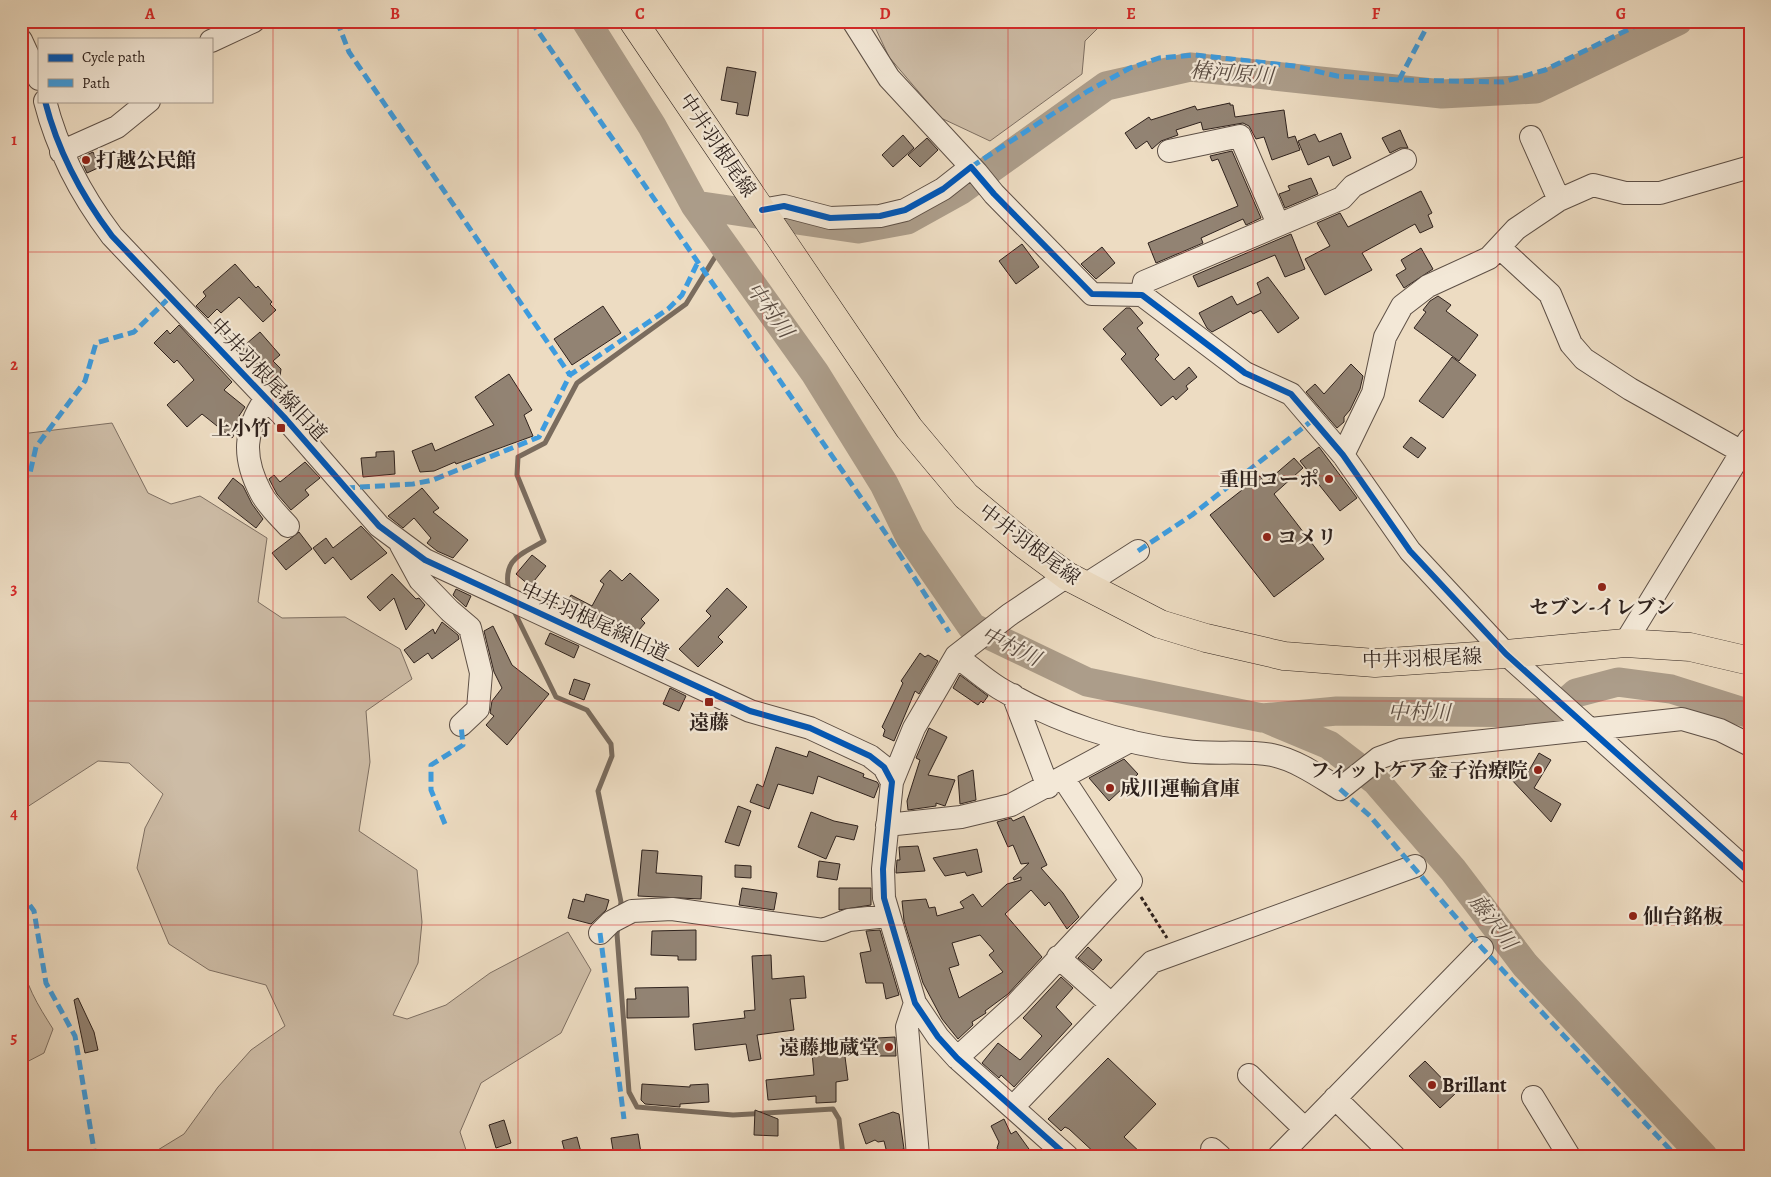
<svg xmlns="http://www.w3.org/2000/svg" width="1771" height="1177" font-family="Alegreya,'Noto Serif JP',serif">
<rect width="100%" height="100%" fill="#eddcc2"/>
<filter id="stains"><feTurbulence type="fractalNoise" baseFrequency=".004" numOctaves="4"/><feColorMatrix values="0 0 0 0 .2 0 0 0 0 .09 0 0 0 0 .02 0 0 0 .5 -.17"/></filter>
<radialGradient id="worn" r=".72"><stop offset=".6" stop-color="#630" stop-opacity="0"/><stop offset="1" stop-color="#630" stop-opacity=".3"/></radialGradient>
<path fill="#cdbca6" stroke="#7e6f62" d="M875 21H1105L1085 41 1082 74 990 141 941 118 889 57 874 25Z
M112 423 148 493 171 504 200 496 267 538 258 602 282 618 345 617 400 649 412 679 366 711 370 762 359 831 417 870 422 922 418 963 393 1015 407 1019 446 1005 490 973 568 932 591 970 561 1033 481 1083 460 1132 468 1156H148L184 1134 218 1087 251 1050 285 1026 266 985 209 970 169 944 137 868 145 828 163 794 129 763 98 761 21 811V434Z
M21 954C24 984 38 1005 53 1029L44 1053 21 1065Z"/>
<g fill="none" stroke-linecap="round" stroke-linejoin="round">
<path stroke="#7a6c5e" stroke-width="5" d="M509 591C502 559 520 555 544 541L517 475 518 457 545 443 577 383 686 304 723 244
M513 609 556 697 587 710 611 744 612 756 598 791 621 902 620 909
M618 925 617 934 629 1092 637 1107 733 1115 833 1109 839 1119 843 1156"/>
<path stroke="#ac9d8a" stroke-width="29" d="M586 21 652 126 695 205 815 373 884 484 910 537 972 627 1087 682 1262 718 1337 711 1543 713 1559 708 1576 693 1618 682 1671 689 1750 714
M695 205 858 229 907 220 961 190 1106 86 1190 67 1442 94 1536 89 1678 21
M1267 719 1329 745 1376 781 1453 870 1525 965 1703 1156"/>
</g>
<path fill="#928373" stroke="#2f221d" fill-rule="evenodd" d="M727 67 756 72 748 116 736 114 738 103 721 100Z
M1230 103V105H1233L1235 117 1284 110 1288 138 1295 136 1300 150 1272 160 1264 137 1256 139 1249 126 1243 123 1203 130 1201 122 1176 130 1178 135 1161 141 1152 149 1147 141 1136 149 1125 133 1149 117 1151 120 1195 106 1197 110Z
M1400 130 1408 148H1400L1390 153 1382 138Z
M1341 133 1351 158 1333 166 1329 156 1308 165 1298 141 1315 134 1319 142Z
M903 135 914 148 893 167 882 155Z
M927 138 938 150 920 167 908 155Z
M1232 151 1261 218 1246 225 1243 219 1201 238 1203 243 1156 263 1148 243 1238 206 1218 159 1212 161 1210 156Z
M93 152 100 167 87 173 80 158Z
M1311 178 1318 194 1285 208 1279 194 1290 190 1288 186Z
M1421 191 1432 213 1428 215 1433 227 1420 233 1415 224 1362 253 1372 270 1325 295 1305 259 1330 246 1317 223 1340 213 1348 227Z
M1291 234 1305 269 1285 277 1275 255 1198 287 1193 276Z
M1022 244 1039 267 1016 284 999 261Z
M1102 247 1115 263 1096 279 1081 264Z
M1421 248 1433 269 1404 288 1396 275 1406 269 1401 260Z
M235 264 256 288 258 286 272 302 270 304 276 310 263 322 239 297 221 313 217 309 208 318 196 306 206 296 203 292Z
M1268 277 1299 318 1278 333 1261 310 1253 314 1251 311 1212 332 1207 328 1199 313 1232 296 1237 305 1261 293 1257 283Z
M1438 296 1451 305 1446 311 1478 335 1459 361 1414 328 1426 312 1423 310 1430 301Z
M603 306 621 333 572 365 554 339Z
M1126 308H1130L1143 323 1137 328 1159 355 1155 359 1174 380 1189 367 1197 377 1186 386 1188 389 1176 400 1173 396 1161 406 1121 359 1126 354 1103 329Z
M179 325 232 382 224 390 245 407 239 416 237 431 232 438 202 414 187 427 167 405 194 380 177 360 174 363 154 343 167 330 170 334Z
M260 332 280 355 273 361 281 369 278 392 239 350Z
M1452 357 1476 375 1443 418 1419 401Z
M1351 364 1363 376 1360 389 1350 410 1344 417V422L1337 428 1306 392 1315 384 1324 394Z
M509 374 532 410 524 415 533 436 456 464 455 462 434 471 420 472 412 451 432 443 435 451 494 425 475 397Z
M1411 437 1426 448 1418 458 1403 447Z
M1319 447 1357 498 1340 511 1300 461Z
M394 451 395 474 363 477 361 458 376 457V452Z
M1294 458 1303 468 1274 494 1324 559 1274 597 1210 515 1260 476 1265 483Z
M305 462 320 478 305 490 309 495 291 510 277 494 269 479 274 475 280 482Z
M233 478 243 486 252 504 263 519 256 528 218 498Z
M422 488 439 508 433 512 468 540 453 558 437 551 427 543 431 538 414 518 403 528 388 516Z
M361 526 387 553 351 580 333 557 325 564 313 548 326 538 333 548Z
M299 532 312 549 286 570 272 553Z
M532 555 546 566 530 586 516 574Z
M610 570 622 581 630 573 659 600 641 619 645 623 631 639 629 637 627 639 611 632 599 621 597 625 563 610 571 595 592 606 604 584 600 581Z
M392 574 416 599 419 598 425 605 406 630 394 598 380 611 367 597Z
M727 588 747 607 718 637 723 642 698 667 679 649 711 616 706 611Z
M456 589 471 596 466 607 453 595Z
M442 622 458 635 459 639 432 659 428 653 414 663 404 650 433 629 435 634Z
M493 626 512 665 549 694 507 745 486 725 494 716 490 713 492 701 502 688 494 672 484 631Z
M550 633 579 646 574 658 545 644Z
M920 653 925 657 928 655 938 661 919 694 915 691 894 741 883 736 885 730 882 727 903 683 901 681Z
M960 675 988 696 983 703 981 701 978 705 953 688Z
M574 679 590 684 584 700 569 694Z
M670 688 686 696 679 711 663 704Z
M929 728 947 737 928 775 955 780 945 806 936 803V806L908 810 907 801 920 760 916 758Z
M776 747 807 757 809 751 864 774 863 777 877 782 879 785 874 798 818 776 813 794 778 784 769 809 750 802 757 784 763 787Z
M1539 753 1551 760 1534 788 1561 804 1551 822 1510 778 1512 775 1523 781Z
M1124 759 1138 774 1109 801 1089 778Z
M973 770 976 800 960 804 958 776Z
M738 806 751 811 739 846 725 842Z
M811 812 834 821 858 826 854 840 836 836 826 859 798 847Z
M1024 816 1047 865 1041 868 1063 893 1079 917 1067 929 1049 902 1045 906 1031 890 1005 914 1042 957 1008 994 985 1011 986 1013 972 1022 973 1025 958 1039 942 1019 923 983 904 921 902 901 926 899 929 908 935 907 937 916 964 908 960 902 973 894 982 907 1007 884 1021 880V877L1014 880 1013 878 1029 863 1021 864 1013 845 1008 847 997 822 1011 818 1013 821ZM980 935 994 951 989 955 1003 972 959 998 949 968 959 965 952 943Z
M918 846 925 871 896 873 897 860H900L899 847Z
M977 849 982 872 967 876 965 872 945 876 933 858Z
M642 850 658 851 656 873 702 876 701 899 638 896Z
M819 861 840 864 837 880 817 877Z
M735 865 751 866V878L735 877Z
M742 888 777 893 774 910 739 905Z
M839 888H871V905L839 910Z
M586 894 609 900 606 910 591 924 568 918 573 899 584 902Z
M696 930V960H678V956L651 955 652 931Z
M880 930 899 995 886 999 883 983H866L860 953 871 951 866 931Z
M1088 947 1102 960 1093 970 1078 958Z
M771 955 772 979 804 976 806 998 790 999 794 1030 757 1035 761 1059 749 1061 746 1044 695 1050 693 1024 745 1018 744 1011 755 1010 752 956Z
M1061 977 1073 988 1056 1007 1072 1024 1014 1087 1001 1075 999 1078 982 1063 998 1043 1020 1060 1042 1036 1023 1018Z
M688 987 689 1017 627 1018V999H636L635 988Z
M78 998 94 1032 98 1050 85 1053 74 1000Z
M895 1037 896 1056H877V1038Z
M844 1049 848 1080 836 1082V1102L816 1103V1096L768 1100 766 1080 814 1075 812 1052Z
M1108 1058 1156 1104 1124 1137 1144 1156H1098L1069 1129 1065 1127 1061 1131 1048 1119Z
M1425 1061 1456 1093 1440 1108 1409 1076Z
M642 1084 690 1087V1085L708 1084 709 1102 680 1104V1107L645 1104 641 1100Z
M755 1110 778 1119V1136L754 1135Z
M893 1112 899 1114 904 1149 887 1153 884 1141 878 1142 875 1140 866 1144 859 1124Z
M1004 1119 1011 1134 1016 1131 1034 1156H1002L997 1148 999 1142 991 1126Z
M504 1120 511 1143 496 1148 489 1125Z
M638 1134 641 1153 614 1156 611 1138Z
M577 1137 582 1156H566L562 1141Z"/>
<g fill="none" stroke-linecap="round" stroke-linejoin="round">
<defs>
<path id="minor" d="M853 21 889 78 977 173 994 194 1092 294 1142 295 1245 373 1291 394 1343 455 1410 551 1506 654 1750 873
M21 40 39 79
M211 41 254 21
M45 101C58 152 81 195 112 236L284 417 379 526 425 560 750 711 810 728 870 756 884 767 892 782 883 869 884 898 915 1003 938 1037 957 1058 1067 1156
M1531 137 1559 200
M1169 151 1240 136 1278 224
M61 152 117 127 149 101
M762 210 784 206 830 218 880 216 905 210 943 189 971 167
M1500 248 1550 294 1571 344 1584 359 1630 389 1742 452
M1142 295 1144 282 1342 198 1353 186 1405 160
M266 398C244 430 242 457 261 493 267 505 279 516 288 526
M1343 455 1373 393 1385 337 1402 306 1428 286 1489 258 1516 229 1559 200 1593 185 1625 193H1660L1750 167
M401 545 420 580 450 611 470 628 481 673 478 709 461 725
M1085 585 1138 551
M1625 643 1749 440
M956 656C970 666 984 679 999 688 1054 721 1121 744 1185 751 1214 755 1243 750 1272 755 1296 760 1319 776 1340 789L1379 758 1401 750 1682 719 1720 730 1750 745
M1013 695 1048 787
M892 782 914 728 956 656 1009 615 1067 576
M887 825 961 817 1011 805 1130 741
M600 933 611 922 632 911 672 909 823 930 849 920 888 916
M1058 957 1111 1004
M915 1003 907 1027 918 1156
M957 1058 1017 1003 1131 881 1063 778
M1249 1075 1305 1129
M1533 1097 1569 1156
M1335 1098 1394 1156
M1013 1107 1152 962 1415 866
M1212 1149 1220 1156
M1279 1156 1482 948"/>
<path id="major" d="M633 21 909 428 966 496 1025 545 1067 576 1160 624 1206 638 1284 656 1375 663 1506 654 1625 643 1690 647 1750 661"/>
</defs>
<use href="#minor" stroke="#5e5046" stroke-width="24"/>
<use href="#major" stroke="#2f221d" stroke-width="29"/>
<path stroke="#2f221d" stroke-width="3" stroke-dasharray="4 2.5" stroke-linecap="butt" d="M1141 897 1167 938"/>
<use href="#minor" stroke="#f3e8d7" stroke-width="22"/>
<use href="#major" stroke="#eddcc2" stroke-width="28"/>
<path stroke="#3d9cdf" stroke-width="5" stroke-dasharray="10 5" stroke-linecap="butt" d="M337 21 349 52 570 375
M531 21 893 544 949 632
M1399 80 1430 21
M971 167 1088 91 1130 68 1159 58 1195 55 1294 66 1337 76 1399 80 1503 82 1545 70 1646 21
M21 483 30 473 36 447 85 381 96 343 134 332 170 297
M345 488 413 484 433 480 539 437 570 375 668 309 682 295 697 264
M1138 551 1192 515 1314 419
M1340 789 1370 816 1482 948 1676 1156
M445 824 431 790V765L463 745 461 725
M21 893 34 911 46 983 75 1036 95 1156
M600 933 624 1119"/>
<defs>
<path id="cycleway" d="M45 101C58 152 81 195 112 236L284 417 379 526 425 560 750 711 810 728 870 756 884 767 892 782 883 869 884 898 915 1003 938 1037 957 1058 1067 1156
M762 210 784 206 830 218 880 216 905 210 943 189 971 167 994 194 1092 294 1142 295 1245 373 1291 394 1343 455 1410 551 1506 654 1750 873"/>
</defs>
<use href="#cycleway" stroke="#f3e8d7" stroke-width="9"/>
<use href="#cycleway" stroke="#0057b8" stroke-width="6"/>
</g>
<path fill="none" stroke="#d62828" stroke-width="1" stroke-opacity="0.55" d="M273 21V1156M518 21V1156M763 21V1156M1008 21V1156M1253 21V1156M1498 21V1156M21 252H1750M21 476H1750M21 701H1750M21 925H1750"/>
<g fill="#8f2418" stroke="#f3e8d7" stroke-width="2">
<circle cx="86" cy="160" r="5"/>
<rect x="276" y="423" width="10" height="10" rx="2.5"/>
<circle cx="1329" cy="479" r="5"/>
<circle cx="1267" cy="537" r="5"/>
<circle cx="1602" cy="587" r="5"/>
<rect x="704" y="697" width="10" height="10" rx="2.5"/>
<circle cx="1538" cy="770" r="5"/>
<circle cx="1110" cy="788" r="5"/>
<circle cx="1633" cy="916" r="5"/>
<circle cx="889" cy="1047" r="5"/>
<circle cx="1432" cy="1085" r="5"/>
</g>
<g text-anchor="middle" stroke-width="4.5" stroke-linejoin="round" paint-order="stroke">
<g font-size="20" fill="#2f221d" stroke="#f3e8d7">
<text transform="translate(718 145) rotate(56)" y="7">中井羽根尾線</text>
<text transform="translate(269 379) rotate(47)" y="7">中井羽根尾線旧道</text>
<text transform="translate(1030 544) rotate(37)" y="7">中井羽根尾線</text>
<text transform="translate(595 621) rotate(25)" y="7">中井羽根尾線旧道</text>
<text transform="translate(1422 658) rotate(-2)" y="7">中井羽根尾線</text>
</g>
<g font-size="20" font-weight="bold" fill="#2f221d" stroke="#f3e8d7" text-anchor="start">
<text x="96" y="167">打越公民館</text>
<text x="271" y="435" text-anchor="end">上小竹</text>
<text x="1319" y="486" text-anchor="end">重田コーポ</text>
<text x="1277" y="544">コメリ</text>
<text x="1602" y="614" text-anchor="middle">セブン-イレブン</text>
<text x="709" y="729" text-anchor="middle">遠藤</text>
<text x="1528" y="777" text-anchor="end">フィットケア金子治療院</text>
<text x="1120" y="795">成川運輸倉庫</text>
<text x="1643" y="923">仙台銘板</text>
<text x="879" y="1054" text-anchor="end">遠藤地蔵堂</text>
<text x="1442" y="1092">Brillant</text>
</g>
<g font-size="21" font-style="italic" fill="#5b4d43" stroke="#f3e8d7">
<text transform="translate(1232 73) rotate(4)" y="7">椿河原川</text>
<text transform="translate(770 310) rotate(54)" y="7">中村川</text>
<text transform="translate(1011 646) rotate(26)" y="7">中村川</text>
<text transform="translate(1419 712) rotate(1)" y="7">中村川</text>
<text transform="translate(1493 922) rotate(53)" y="7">藤沢川</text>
</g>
</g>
<rect width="1771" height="1177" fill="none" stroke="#eddcc2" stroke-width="55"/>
<rect x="38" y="38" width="175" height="65" fill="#f3e8d7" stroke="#a5998d"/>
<rect x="48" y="54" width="25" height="8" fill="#0057b8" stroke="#a5998d"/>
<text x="82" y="62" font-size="15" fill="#2f221d">Cycle path</text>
<rect x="48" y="79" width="25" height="8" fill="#3d9cdf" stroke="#a5998d"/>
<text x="82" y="88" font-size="15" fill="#2f221d">Path</text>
<rect x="28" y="28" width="1716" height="1122" fill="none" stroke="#d62828" stroke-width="2"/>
<g font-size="16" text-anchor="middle" font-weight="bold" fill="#d62828">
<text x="150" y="19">A</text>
<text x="395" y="19">B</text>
<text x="640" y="19">C</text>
<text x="885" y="19">D</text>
<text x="1131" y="19">E</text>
<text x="1376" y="19">F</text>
<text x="1621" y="19">G</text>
<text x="14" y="145">1</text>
<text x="14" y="370">2</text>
<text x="14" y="594">3</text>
<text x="14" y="819">4</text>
<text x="14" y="1043">5</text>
</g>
<rect width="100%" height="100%" filter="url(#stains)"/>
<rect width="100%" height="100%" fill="url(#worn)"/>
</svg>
